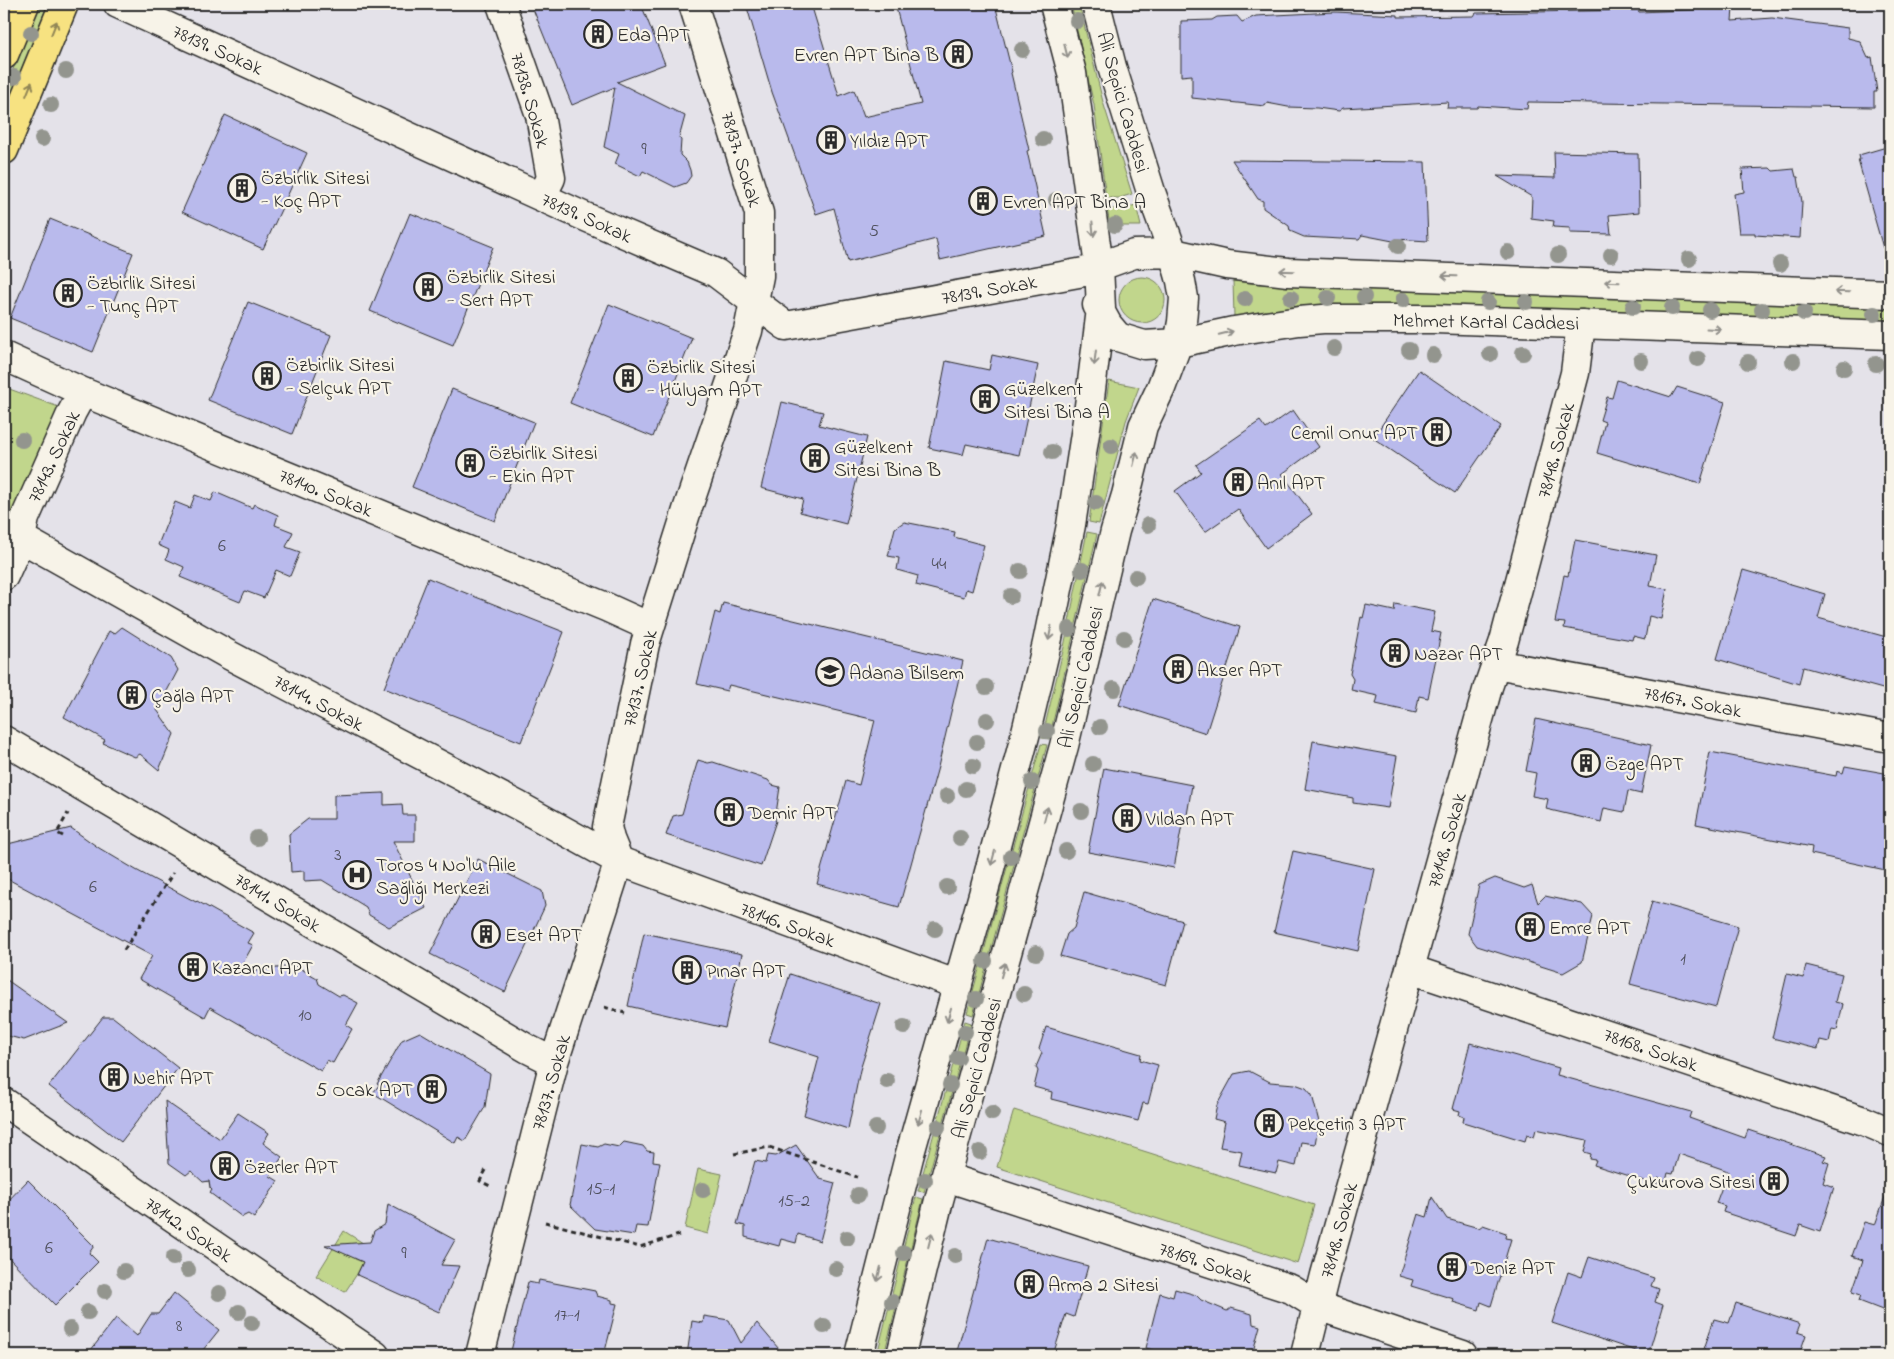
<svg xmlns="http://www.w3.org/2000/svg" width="1894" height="1359" font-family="'Indie Flower',sans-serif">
<rect width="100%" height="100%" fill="#e4e2e9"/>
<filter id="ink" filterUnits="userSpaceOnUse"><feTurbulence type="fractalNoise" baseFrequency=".02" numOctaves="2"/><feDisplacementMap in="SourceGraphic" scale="10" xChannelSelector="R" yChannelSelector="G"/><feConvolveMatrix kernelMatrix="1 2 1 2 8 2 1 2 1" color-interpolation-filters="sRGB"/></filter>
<g filter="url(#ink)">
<path fill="#c1d68c" stroke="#76805c" d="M40 4H48L4 112V91Z
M1071 4H1079L1103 102 1132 194 1119 198H1106L1094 105Z
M1136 205 1141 226H1123L1111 230 1107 209H1121Z
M1119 300a23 23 0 1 1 46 0a23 23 0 1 1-46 0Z
M1233 281 1259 284 1322 287 1890 308V321L1435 305C1367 304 1300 302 1234 317Z
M1109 381 1139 387 1126 421 1099 524 1089 522Z
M4 387 64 409 4 545Z
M1087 532 1097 534 1049 739 1042 738 1064 647Z
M1041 744 1047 745 973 1015 967 1013Z
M965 1021 971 1023 924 1192 918 1191Z
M1014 1110 1314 1205 1298 1264 997 1167Z
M698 1169 722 1174 708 1234 685 1228Z
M916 1197 923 1199 884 1355H877Z
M344 1231 363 1243 355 1259 363 1262 357 1274 345 1292 316 1276Z"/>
<path fill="#b9baec" stroke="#2b2b2b" d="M531 4H641L665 64 617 82 685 116 679 138 681 140 680 155 687 162 690 170 691 176 686 183 675 187 643 171 640 176 615 164 619 154 604 147 615 87 572 105Z
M746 4H811L839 96 854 90 864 117 921 104 895 4H995L1012 72 1011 73 1029 150 1027 151 1046 236 940 260 936 239 848 262 834 208 816 214 772 92Z
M1733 8 1732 21 1772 18 1848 28V38L1860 41 1868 58 1872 57 1877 92H1874V107L1528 102 1527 109 1478 106 1477 108H1447L1448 102 1343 108 1339 111 1317 108 1288 107 1267 103 1265 106 1192 98V75L1181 76V21L1212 20 1217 17 1237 16 1242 22 1256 16 1335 12 1398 15V17L1474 16 1476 13 1638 10 1639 12Z
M225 115 307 153 263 249 182 212Z
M1890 146V248H1883L1858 160H1860L1859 155Z
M1554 152 1638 154 1639 212 1609 215 1611 234 1570 233V228L1553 227 1554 221 1531 218 1532 197 1497 176 1555 178Z
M1232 160 1425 162 1428 241 1396 239 1393 241 1362 235 1359 239 1343 238 1341 239 1304 237 1290 231 1289 226 1263 208V201L1258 199Z
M1770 168 1773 171 1794 169 1796 177H1798L1802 202 1800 238 1755 235V233H1739L1734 194 1744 192 1742 169Z
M410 213 493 247 453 345 370 311Z
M50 219 133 253 93 352 10 318Z
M248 302 331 335 292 434 208 400Z
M609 304 692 338 653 437 570 403Z
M992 355 1038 365 1019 455 966 444 963 455 929 448 946 361 989 370Z
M1419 370 1501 426 1455 493 1373 438Z
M1617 380 1671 397 1677 387 1725 402 1700 484 1597 453 1605 422 1600 420 1607 397 1612 398Z
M452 389 534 422 495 521 412 487Z
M782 402 823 412 819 425 867 437 846 524 800 512 803 499 761 488Z
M1293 410 1319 447 1282 474 1312 514 1266 548 1238 509 1205 532 1175 491 1201 472 1196 465 1260 421 1266 429Z
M215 492 252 508 254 504 278 515 275 525 293 532 286 547 300 552 290 576 276 570 264 598 245 591 240 602 180 577 184 567 166 559 169 550 158 545 175 502 190 508 195 495 211 501Z
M904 522 955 532 954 537 984 545 972 591 966 589 964 597 916 585 918 576 897 570 899 558 888 556 895 528Z
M1575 540 1656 555 1650 586 1667 589 1661 619 1649 616 1645 639 1633 636 1632 640 1564 628 1565 623 1555 622 1564 575 1568 576Z
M1743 570 1825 594 1818 618 1890 638V691L1803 667 1799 684 1717 659Z
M428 578 564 632 521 742 384 688Z
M1153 599 1240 627 1206 733 1119 705Z
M723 603 963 661 938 767 899 907 817 884 846 781 859 785 875 720 729 685 727 691 697 684 715 612 720 614Z
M1395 604 1435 612 1431 631 1441 633 1428 698 1419 696 1416 713 1376 704 1378 696 1351 690 1353 679 1350 674 1361 617 1363 618 1366 605 1394 611Z
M122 627 171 658 178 670 157 710 174 734 159 770 140 754 135 757 103 743 105 740 64 717 109 631 114 634Z
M1536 719 1651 745 1641 794 1628 791 1624 812 1604 808 1601 822 1546 809 1548 799 1532 796 1536 773 1526 771Z
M1313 741 1397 756 1388 808 1353 803V798L1305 789Z
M1710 752 1836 776 1837 771 1843 773 1845 766 1890 774V871L1811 854 1812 847 1696 824Z
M698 760 708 763 713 762 768 780 772 785 780 787 775 820 776 821 761 866 666 835 673 816 682 814Z
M1104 768 1192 785 1186 821 1183 820 1174 868 1088 852Z
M384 793V805L402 804 403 815H415V841H393L426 908 389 927 369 915 366 907 322 880 304 881V871L291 872 289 834 308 819H334V795Z
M71 828 99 848 136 870 196 902 197 901 254 933 248 943 253 945 238 972 296 966 317 978 319 984 339 996 343 995 358 1003 346 1025 352 1029 333 1063 327 1060 321 1071 210 1007 205 1017 139 979 152 956 4 877V845Z
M1293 851 1375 869 1358 951 1274 932Z
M478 859 542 891 545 906 505 992 430 954Z
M1495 878 1524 888 1532 885 1538 903 1545 896 1582 904 1593 916 1582 962 1563 973 1477 946 1468 934 1479 885Z
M1084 892 1183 921 1166 985 1060 956 1067 934 1074 928Z
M1652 901 1738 926 1716 1007 1630 984Z
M644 933 742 954 725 1028 628 1006Z
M1806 965 1842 974 1835 1002 1843 1004 1837 1030 1832 1029 1829 1042 1820 1040 1818 1049 1772 1038 1787 974 1803 978Z
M790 974 881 1004 860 1070 848 1129 804 1115 819 1057 769 1041Z
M4 978 68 1023 24 1040 4 1035Z
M103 1017H113L178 1068 121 1142 49 1086Z
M1046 1027 1141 1054 1140 1060 1158 1065 1148 1104 1143 1103 1138 1121 1051 1099 1052 1092 1034 1087 1038 1071 1036 1067 1042 1053 1039 1049Z
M420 1032 490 1074 485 1107 465 1141 458 1137 455 1143 373 1093 379 1085 377 1084 402 1040Z
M1470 1043 1559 1068 1557 1075 1691 1112 1689 1118 1745 1138 1748 1130 1826 1156 1823 1161 1829 1163 1823 1183 1834 1187 1820 1232 1800 1225 1796 1236 1723 1212 1725 1206 1716 1203 1728 1171 1679 1154 1673 1174 1668 1173 1666 1181 1658 1178 1657 1185 1594 1165 1596 1160 1590 1159 1591 1154 1584 1152 1587 1140 1536 1129 1534 1137 1527 1134 1525 1141 1463 1122 1464 1117 1459 1115 1460 1111 1453 1109Z
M1249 1071 1270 1082 1295 1084 1306 1088 1312 1095 1319 1122 1315 1144 1301 1142 1296 1166 1279 1162 1276 1173 1239 1165 1242 1151 1220 1147 1225 1122 1214 1119 1217 1105 1234 1074Z
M165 1101 220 1139 238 1113 269 1133 263 1143 282 1157 270 1176 278 1181 254 1218 248 1214 242 1217 210 1193 212 1190 210 1188 209 1181 203 1182 191 1171 186 1175 169 1163Z
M624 1142 643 1146 647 1151 654 1152 653 1161 660 1162 648 1227 636 1226 634 1235 595 1229 570 1205 582 1144 598 1147 604 1144 619 1147Z
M796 1145 820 1179 835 1183 820 1241 798 1234 796 1243 781 1239 779 1246 745 1237V1226L737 1224 755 1161 766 1163 768 1155 776 1156Z
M28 1180 94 1246 89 1253 98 1262 55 1305 4 1253V1205Z
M1886 1194 1890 1195V1295L1885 1311 1859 1301 1861 1295 1852 1292 1863 1260 1852 1256 1864 1222 1875 1225Z
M1432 1197 1447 1219 1479 1228 1483 1225 1506 1233 1505 1238 1511 1239 1491 1306 1481 1302 1479 1310 1453 1302 1454 1299 1411 1286 1413 1280 1399 1276 1418 1214 1427 1217Z
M388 1204 455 1240 441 1265 459 1266 439 1312 357 1275 363 1262 325 1245 370 1242 374 1231 385 1224Z
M988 1238 1088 1266 1074 1317 1066 1314 1053 1355H956Z
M1589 1257 1654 1278 1651 1286 1659 1289 1655 1302 1663 1305 1648 1355 1552 1323 1568 1272 1582 1277Z
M539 1280 595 1291 597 1296 612 1300V1303L617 1304 604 1355H510L528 1282 538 1284Z
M1175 1289 1196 1295 1201 1300 1227 1311 1231 1308 1252 1314 1253 1324 1260 1326 1252 1355H1152L1153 1350 1146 1348 1160 1293 1173 1297Z
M174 1293 219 1330 199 1355H87L116 1318 137 1336 151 1314H158Z
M1736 1303 1800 1324 1797 1332 1806 1335 1799 1355H1702L1714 1319 1729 1323Z
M704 1316 729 1320 741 1343 757 1323 784 1355H687L692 1321 703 1323Z"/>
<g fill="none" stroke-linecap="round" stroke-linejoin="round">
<defs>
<path id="minor" d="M501 4 540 115 551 178 542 196
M4 356 83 392 606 607 650 627
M21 538 229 655 519 806 619 861 958 985
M4 576 21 538 25 518 72 412 83 392
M1496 664 1890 738
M4 740 528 1049 554 1062
M1410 969 1864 1121 1890 1132
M4 1102 375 1355
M946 1177 1291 1289 1318 1306 1463 1355
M480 1355 554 1062 619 861 610 839 607 827 645 644 688 507 748 331 759 276V213L693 4
M1305 1355 1325 1275 1488 687 1504 641 1575 373 1581 324"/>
<path id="secondary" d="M118 4 581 215 716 273 786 326 1084 272 1134 254 1173 253 1227 265 1288 272 1890 294
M1097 305 1108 325 1118 337 1144 345 1178 343 1234 331 1299 321 1323 319H1435L1890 335
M859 1355 909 1157 984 891 1025 736 1047 643 1071 525 1088 414 1101 309 1099 266 1072 73 1054 4
M901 1355 939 1200 1064 746 1115 531 1126 495 1143 426 1161 388 1178 343 1182 322 1184 298 1181 281 1173 253 1151 192 1112 67 1096 4"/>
<path id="primary" d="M4 55 25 4
M4 150 64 4"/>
</defs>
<use href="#minor" stroke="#2b2b2b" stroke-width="31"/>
<use href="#secondary" stroke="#2b2b2b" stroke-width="31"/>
<use href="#primary" stroke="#2b2b2b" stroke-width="31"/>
<path stroke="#2b2b2b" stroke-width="3" stroke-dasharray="5 4" stroke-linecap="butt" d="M63 836 57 833 68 813
M124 950 173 873
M604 1007 625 1013
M734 1154 769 1147 857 1177
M486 1170 480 1181 492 1187
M545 1222 640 1247 679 1235"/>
<use href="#minor" stroke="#f7f3e8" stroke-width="28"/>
<use href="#secondary" stroke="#f7f3e8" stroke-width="28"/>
<use href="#primary" stroke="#f7e281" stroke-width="28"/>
</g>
<g fill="#93958e">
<circle cx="1077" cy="21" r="8"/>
<circle cx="31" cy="33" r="8"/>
<circle cx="1022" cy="50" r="8"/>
<circle cx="66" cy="71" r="8"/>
<circle cx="14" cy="77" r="8"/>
<circle cx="51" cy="105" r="8"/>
<circle cx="42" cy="139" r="8"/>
<circle cx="1043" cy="139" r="8"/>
<circle cx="1056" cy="200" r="8"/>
<circle cx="1115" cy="225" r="8"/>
<circle cx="1398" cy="246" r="8"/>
<circle cx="1508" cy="252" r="8"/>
<circle cx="1558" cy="255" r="8"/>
<circle cx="1611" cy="255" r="8"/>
<circle cx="1689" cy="259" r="8"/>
<circle cx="1780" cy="264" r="8"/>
<circle cx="1364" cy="297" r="8"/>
<circle cx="1291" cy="298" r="8"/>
<circle cx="1328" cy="298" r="8"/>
<circle cx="1245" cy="299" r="8"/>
<circle cx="1403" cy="300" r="8"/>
<circle cx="1488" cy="302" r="8"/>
<circle cx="1526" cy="302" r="8"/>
<circle cx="1633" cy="307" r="8"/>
<circle cx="1672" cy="308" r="8"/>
<circle cx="1710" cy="310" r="8"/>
<circle cx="1762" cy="310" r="8"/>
<circle cx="1804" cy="313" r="8"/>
<circle cx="1874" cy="314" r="8"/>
<circle cx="1334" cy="348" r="8"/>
<circle cx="1409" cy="350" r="8"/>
<circle cx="1523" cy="353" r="8"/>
<circle cx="1490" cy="354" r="8"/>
<circle cx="1433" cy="355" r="8"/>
<circle cx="1698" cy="359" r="8"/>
<circle cx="1641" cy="361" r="8"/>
<circle cx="1793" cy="361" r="8"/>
<circle cx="1748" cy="362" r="8"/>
<circle cx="1876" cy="364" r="8"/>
<circle cx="1844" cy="368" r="8"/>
<circle cx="22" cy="440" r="8"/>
<circle cx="1111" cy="446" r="8"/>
<circle cx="1052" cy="452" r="8"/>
<circle cx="1096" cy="503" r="8"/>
<circle cx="1148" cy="525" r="8"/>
<circle cx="1082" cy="570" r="8"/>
<circle cx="1020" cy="571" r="8"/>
<circle cx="1136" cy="577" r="8"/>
<circle cx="1011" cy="596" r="8"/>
<circle cx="1069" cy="629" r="8"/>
<circle cx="1124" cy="638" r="8"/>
<circle cx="986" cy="687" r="8"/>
<circle cx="1114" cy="689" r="8"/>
<circle cx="987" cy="720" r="8"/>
<circle cx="1100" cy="727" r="8"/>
<circle cx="1047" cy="731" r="8"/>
<circle cx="977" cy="742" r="8"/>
<circle cx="1093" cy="764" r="8"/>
<circle cx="973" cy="766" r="8"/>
<circle cx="1032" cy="782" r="8"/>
<circle cx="966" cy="789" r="8"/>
<circle cx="947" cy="796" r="8"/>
<circle cx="1081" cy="811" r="8"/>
<circle cx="257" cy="838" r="8"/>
<circle cx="960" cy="838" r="8"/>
<circle cx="1066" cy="851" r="8"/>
<circle cx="1011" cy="857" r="8"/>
<circle cx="947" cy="887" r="8"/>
<circle cx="935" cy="929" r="8"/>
<circle cx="1036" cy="953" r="8"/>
<circle cx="985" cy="961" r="8"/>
<circle cx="1024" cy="994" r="8"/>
<circle cx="976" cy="999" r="8"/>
<circle cx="904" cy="1027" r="8"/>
<circle cx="965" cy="1032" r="8"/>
<circle cx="958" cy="1058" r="8"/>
<circle cx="887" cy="1081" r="8"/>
<circle cx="950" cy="1085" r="8"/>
<circle cx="992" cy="1113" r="8"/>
<circle cx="938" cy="1127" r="8"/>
<circle cx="876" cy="1128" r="8"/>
<circle cx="980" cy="1152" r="8"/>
<circle cx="925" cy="1180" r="8"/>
<circle cx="703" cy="1190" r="8"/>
<circle cx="858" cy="1195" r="8"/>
<circle cx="847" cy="1238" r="8"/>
<circle cx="904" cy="1253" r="8"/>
<circle cx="955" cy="1256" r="8"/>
<circle cx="173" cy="1258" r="8"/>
<circle cx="836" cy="1269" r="8"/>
<circle cx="188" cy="1270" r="8"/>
<circle cx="124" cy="1271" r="8"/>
<circle cx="105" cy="1291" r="8"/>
<circle cx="219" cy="1293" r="8"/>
<circle cx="892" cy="1302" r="8"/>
<circle cx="88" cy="1312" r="8"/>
<circle cx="239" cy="1312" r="8"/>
<circle cx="252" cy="1323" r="8"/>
<circle cx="824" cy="1326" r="8"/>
<circle cx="70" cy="1329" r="8"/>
</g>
<defs><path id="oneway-shaft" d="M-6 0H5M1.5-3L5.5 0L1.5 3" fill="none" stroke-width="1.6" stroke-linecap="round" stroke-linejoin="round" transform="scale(1.25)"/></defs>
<g stroke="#918656">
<use href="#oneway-shaft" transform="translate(54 28) rotate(-68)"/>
<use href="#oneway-shaft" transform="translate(29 89) rotate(-68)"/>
</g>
<g stroke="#918f8a">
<use href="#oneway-shaft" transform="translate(1066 51) rotate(76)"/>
<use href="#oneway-shaft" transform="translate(1093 229) rotate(85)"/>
<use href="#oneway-shaft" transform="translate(1287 271) rotate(-178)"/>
<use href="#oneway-shaft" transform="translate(1449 276) rotate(-178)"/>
<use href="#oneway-shaft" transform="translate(1612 282) rotate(-178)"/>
<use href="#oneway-shaft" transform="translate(1842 292) rotate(-178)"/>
<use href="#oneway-shaft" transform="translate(1714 329) rotate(3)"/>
<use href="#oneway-shaft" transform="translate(1226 333) rotate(-14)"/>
<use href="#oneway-shaft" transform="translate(1095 358) rotate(97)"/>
<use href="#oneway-shaft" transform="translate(1135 459) rotate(-76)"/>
<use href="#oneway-shaft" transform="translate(1101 588) rotate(-77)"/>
<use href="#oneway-shaft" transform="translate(1050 633) rotate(101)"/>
<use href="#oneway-shaft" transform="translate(1046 814) rotate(-75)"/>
<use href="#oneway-shaft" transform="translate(993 858) rotate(105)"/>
<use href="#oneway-shaft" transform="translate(1003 970) rotate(-74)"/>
<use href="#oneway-shaft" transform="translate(949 1015) rotate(106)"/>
<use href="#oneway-shaft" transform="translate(920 1117) rotate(106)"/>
<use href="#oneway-shaft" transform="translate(930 1240) rotate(-76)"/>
<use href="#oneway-shaft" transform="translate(879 1274) rotate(104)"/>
</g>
</g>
<defs>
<symbol id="building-ring" viewBox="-11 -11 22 22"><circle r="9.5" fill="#f7f3e8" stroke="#2b2b2b" stroke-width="1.5"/><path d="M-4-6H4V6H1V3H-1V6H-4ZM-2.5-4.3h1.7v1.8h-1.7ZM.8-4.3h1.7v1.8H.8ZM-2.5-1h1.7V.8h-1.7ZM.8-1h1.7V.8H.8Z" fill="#2b2b2b"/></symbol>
<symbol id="school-ring" viewBox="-11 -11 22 22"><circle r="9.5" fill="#f7f3e8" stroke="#2b2b2b" stroke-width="1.5"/><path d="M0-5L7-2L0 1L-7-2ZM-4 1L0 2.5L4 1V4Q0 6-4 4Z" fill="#2b2b2b"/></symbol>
<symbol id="hospital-ring" viewBox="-11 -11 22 22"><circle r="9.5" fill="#f7f3e8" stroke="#2b2b2b" stroke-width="1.5"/><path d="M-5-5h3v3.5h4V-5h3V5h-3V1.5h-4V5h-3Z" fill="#2b2b2b"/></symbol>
</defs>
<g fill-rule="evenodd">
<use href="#building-ring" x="582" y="18" width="32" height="32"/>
<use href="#building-ring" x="942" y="38" width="32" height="32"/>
<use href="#building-ring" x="815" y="124" width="32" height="32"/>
<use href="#building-ring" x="226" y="172" width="32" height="32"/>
<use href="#building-ring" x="967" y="185" width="32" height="32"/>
<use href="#building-ring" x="412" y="271" width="32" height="32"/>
<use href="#building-ring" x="52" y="277" width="32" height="32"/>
<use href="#building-ring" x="251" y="360" width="32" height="32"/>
<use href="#building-ring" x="612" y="362" width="32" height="32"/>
<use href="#building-ring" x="969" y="383" width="32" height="32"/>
<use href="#building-ring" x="1421" y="416" width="32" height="32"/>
<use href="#building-ring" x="799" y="442" width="32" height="32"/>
<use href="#building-ring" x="454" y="447" width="32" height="32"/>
<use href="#building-ring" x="1222" y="466" width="32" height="32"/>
<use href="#building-ring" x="1379" y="637" width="32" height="32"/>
<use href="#building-ring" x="1162" y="653" width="32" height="32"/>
<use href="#school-ring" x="814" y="656" width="32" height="32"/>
<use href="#building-ring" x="116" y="679" width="32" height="32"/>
<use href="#building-ring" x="1570" y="747" width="32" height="32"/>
<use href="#building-ring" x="713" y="796" width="32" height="32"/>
<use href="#building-ring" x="1111" y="802" width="32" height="32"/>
<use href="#hospital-ring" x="341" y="859" width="32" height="32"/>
<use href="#building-ring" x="1514" y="911" width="32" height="32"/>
<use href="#building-ring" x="470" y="918" width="32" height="32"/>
<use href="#building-ring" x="177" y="951" width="32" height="32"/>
<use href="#building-ring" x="671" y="954" width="32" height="32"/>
<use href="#building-ring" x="98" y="1061" width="32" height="32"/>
<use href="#building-ring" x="416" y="1073" width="32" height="32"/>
<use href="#building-ring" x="1253" y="1107" width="32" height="32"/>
<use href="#building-ring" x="209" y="1150" width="32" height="32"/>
<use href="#building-ring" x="1758" y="1165" width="32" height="32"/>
<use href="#building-ring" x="1436" y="1251" width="32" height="32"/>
<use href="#building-ring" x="1013" y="1268" width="32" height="32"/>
</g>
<g text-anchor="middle" stroke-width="4.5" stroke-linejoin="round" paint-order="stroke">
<g font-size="18" fill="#4e4f5b">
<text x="644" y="154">9</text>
<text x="874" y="236">5</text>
<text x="222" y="551">6</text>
<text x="939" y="569">44</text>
<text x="338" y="860">3</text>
<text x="93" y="892">6</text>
<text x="1683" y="964">1</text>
<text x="305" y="1020">10</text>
<text x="601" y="1194">15-1</text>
<text x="794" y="1206">15-2</text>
<text x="49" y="1253">6</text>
<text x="404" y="1258">9</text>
<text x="567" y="1320">17-1</text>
<text x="179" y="1331">8</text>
</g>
<g font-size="20" fill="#2b2b2b" stroke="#f7f3e8" text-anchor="start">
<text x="617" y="41">Eda APT</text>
<text x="939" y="61" text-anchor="end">Evren APT Bina B</text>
<text x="850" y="147">Yıldız APT</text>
<text x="261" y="184">Özbirlik Sitesi<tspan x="261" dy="23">- Koç APT</tspan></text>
<text x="1002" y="208">Evren APT Bina A</text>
<text x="447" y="283">Özbirlik Sitesi<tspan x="447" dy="23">- Sert APT</tspan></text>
<text x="87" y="289">Özbirlik Sitesi<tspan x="87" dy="23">- Tunç APT</tspan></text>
<text x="286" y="371">Özbirlik Sitesi<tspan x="286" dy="23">- Selçuk APT</tspan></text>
<text x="647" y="373">Özbirlik Sitesi<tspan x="647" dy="23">- Hülyam APT</tspan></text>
<text x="1004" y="395">Güzelkent<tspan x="1004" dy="23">Sitesi Bina A</tspan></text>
<text x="1418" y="439" text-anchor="end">Cemil Onur APT</text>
<text x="834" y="453">Güzelkent<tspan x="834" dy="23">Sitesi Bina B</tspan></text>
<text x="489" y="459">Özbirlik Sitesi<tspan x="489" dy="23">- Ekin APT</tspan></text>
<text x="1257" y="489">Anıl APT</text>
<text x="1414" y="660">Nazar APT</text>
<text x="1197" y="676">Akser APT</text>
<text x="849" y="679">Adana Bilsem</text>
<text x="151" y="702">Çağla APT</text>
<text x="1605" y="770">Özge APT</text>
<text x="748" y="819">Demir APT</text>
<text x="1146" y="825">Vıldan APT</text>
<text x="376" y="871">Toros 4 No'lu Aile<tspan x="376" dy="23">Sağlığı Merkezi</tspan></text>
<text x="1549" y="934">Emre APT</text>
<text x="505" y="941">Eset APT</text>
<text x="212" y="974">Kazancı APT</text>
<text x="706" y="977">Pınar APT</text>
<text x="133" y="1084">Nehir APT</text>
<text x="413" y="1096" text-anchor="end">5 Ocak APT</text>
<text x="1288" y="1130">Pekçetin 3 APT</text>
<text x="244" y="1173">Özerler APT</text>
<text x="1755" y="1188" text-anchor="end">Çukurova Sitesi</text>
<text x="1471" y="1274">Deniz APT</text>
<text x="1048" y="1291">Arma 2 Sitesi</text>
</g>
<g font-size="20" fill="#2b2b2b" stroke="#f7f3e8">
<text transform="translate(218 49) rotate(24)" y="7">78139. Sokak</text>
<text transform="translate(531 100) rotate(74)" y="7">78138. Sokak</text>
<text transform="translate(1124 102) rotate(74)" y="7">Ali Sepici Caddesi</text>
<text transform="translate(742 159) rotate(73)" y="7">78137. Sokak</text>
<text transform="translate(587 217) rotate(24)" y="7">78139. Sokak</text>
<text transform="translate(989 289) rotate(-10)" y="7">78139. Sokak</text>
<text transform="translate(1486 321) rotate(1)" y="7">Mehmet Kartal Caddesi</text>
<text transform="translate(1555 450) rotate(-75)" y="7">78148. Sokak</text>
<text transform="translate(53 456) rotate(-65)" y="7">78143. Sokak</text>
<text transform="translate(326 492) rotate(22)" y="7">78140. Sokak</text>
<text transform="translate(1080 677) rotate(-77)" y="7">Ali Sepici Caddesi</text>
<text transform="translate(639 678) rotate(-77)" y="7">78137. Sokak</text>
<text transform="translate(1693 701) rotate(11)" y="7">78167. Sokak</text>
<text transform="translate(319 702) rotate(28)" y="7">78144. Sokak</text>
<text transform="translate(1446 840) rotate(-74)" y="7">78148. Sokak</text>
<text transform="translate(278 902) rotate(31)" y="7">78141. Sokak</text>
<text transform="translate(788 924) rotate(20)" y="7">78146. Sokak</text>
<text transform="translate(1651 1049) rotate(19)" y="7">78168. Sokak</text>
<text transform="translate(976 1068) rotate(-75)" y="7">Ali Sepici Caddesi</text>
<text transform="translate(550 1082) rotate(-74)" y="7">78137. Sokak</text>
<text transform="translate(189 1229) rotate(34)" y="7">78142. Sokak</text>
<text transform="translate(1338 1230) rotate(-75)" y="7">78148. Sokak</text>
<text transform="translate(1206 1262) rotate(18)" y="7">78169. Sokak</text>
</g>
</g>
<rect width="1894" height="1359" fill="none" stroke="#f7f3e8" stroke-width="20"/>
<rect x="10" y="10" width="1874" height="1339" fill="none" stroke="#2b2b2b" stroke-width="2" filter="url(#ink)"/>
</svg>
